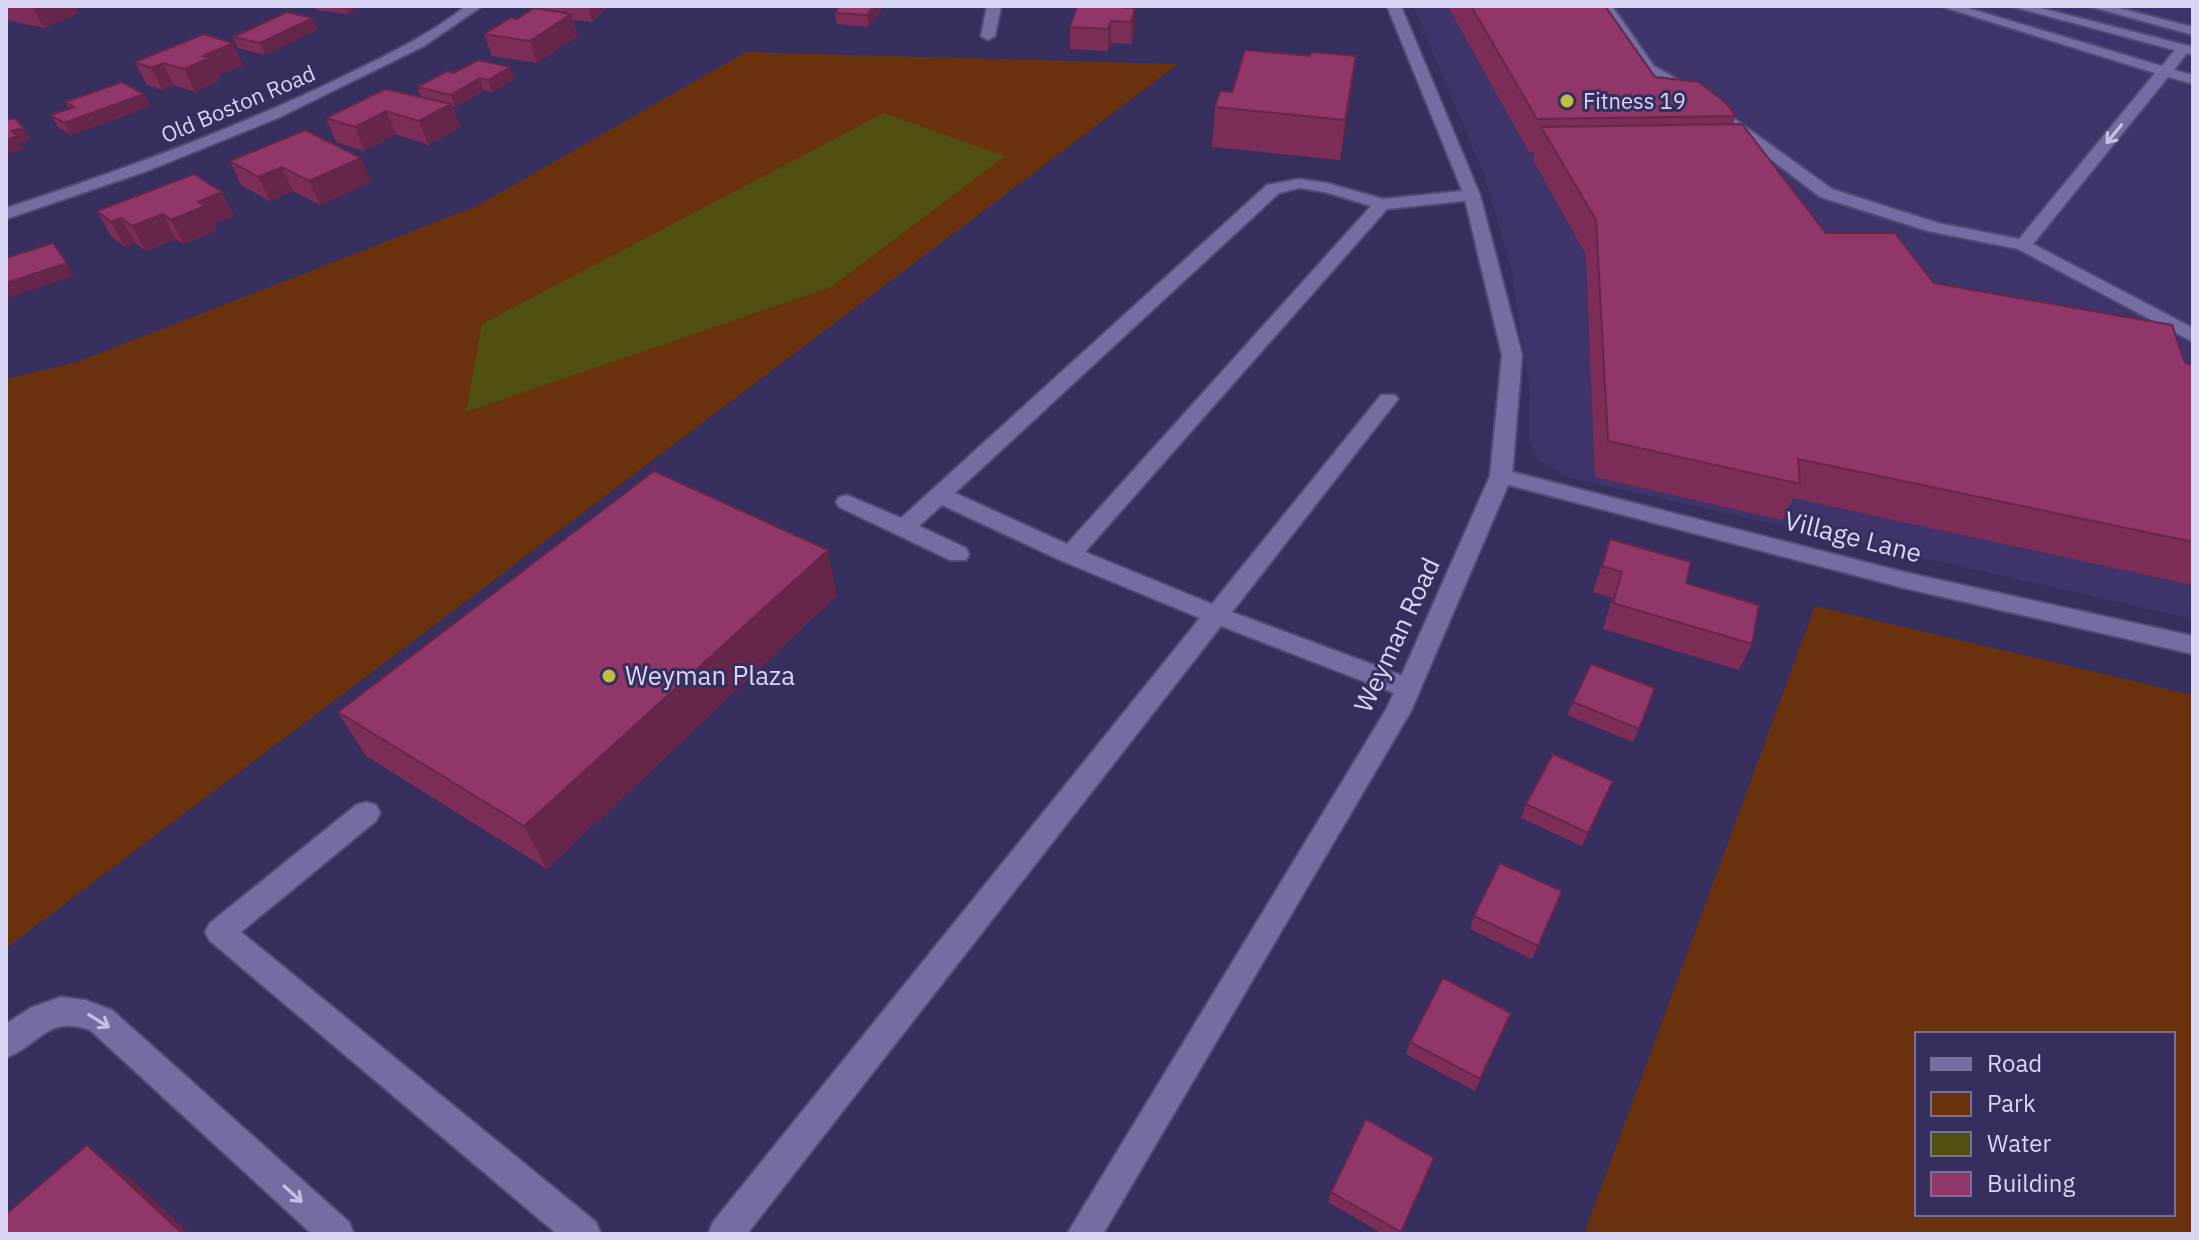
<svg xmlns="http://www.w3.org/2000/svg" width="2199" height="1240" font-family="'IBM Plex Sans',sans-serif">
<rect width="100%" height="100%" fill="#362e5d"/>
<path fill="#3e346a" d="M1413 6H2193V619L1567 477 1539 461 1529 441 1530 392 1512 272 1484 174Z"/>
<path fill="#69320d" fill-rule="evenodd" d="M746 52 1178 64 6 948V379L77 362 477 206Z
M1815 606 2193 695V1234H1584ZM1917 1034H2173V1214H1917Z"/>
<path fill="#505013" d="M884 113 1005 156 831 287 466 412 482 324Z"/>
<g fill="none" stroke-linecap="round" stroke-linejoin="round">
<defs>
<path id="lane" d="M1598 6H1612L1654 66 1700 92V98H1690L1644 72Z
M1940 6H1961L2162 66 2178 46H2188L2190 49 2174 70 2193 75V84L2168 77 2033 244 2193 328V342L2018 249 1928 231 1820 197 1722 122 1725 119H1735L1832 189 1938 223 2019 239 2155 73Z
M2088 6H2111L2193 27V35Z
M1299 179 1327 183 1383 199 1472 190 1480 195 1472 200 1387 209 1085 552 1212 604 1381 395H1395L1398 399 1395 403 1232 612 1417 681 1421 688 1417 695 1408 697 1399 695 1221 626 747 1234H708L713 1222 1200 618 1062 561 942 505 919 526 966 548 969 554 966 560H950L839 507 836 502 839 497 847 495 901 518 1267 185ZM1299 188 1325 192 1371 206 1067 544 955 493 1279 193Z
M366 802 376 805 380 813 376 821 241 932 596 1222 601 1234H557L210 941 205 932 210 923 356 805Z
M61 997 85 1000 112 1010 349 1222 354 1234H312L90 1030C47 1015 41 1044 6 1058V1024L30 1008Z"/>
<path id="street" d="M466 6H482L424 46 278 118 147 171 6 219V208C120 171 232 130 340 78 383 57 428 36 466 6Z
M987 6H1001L995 36 988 40 981 36Z
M2010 6H2033L2193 47V55Z
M1501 469 1904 572 2193 636V654L1904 588 1493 481 1490 476 1493 471Z"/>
<path id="secondary" d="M1387 6H1401L1480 195 1522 355 1512 476 1411 711 1103 1234H1067L1387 708 1490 476 1502 355 1464 195Z"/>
</defs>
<use href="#lane" stroke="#524a73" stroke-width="4"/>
<use href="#street" stroke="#524a73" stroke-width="4"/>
<use href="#secondary" stroke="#524a73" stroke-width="4"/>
<use href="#lane" fill="#736da2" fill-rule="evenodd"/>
<use href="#street" fill="#736da2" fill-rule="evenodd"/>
<use href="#secondary" fill="#736da2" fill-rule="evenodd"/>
</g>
<path fill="#7c2e59" d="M6 6H75L79 13 44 28 6 20Z
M314 6H360L348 14 316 10Z
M544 6H631L629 8 608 6 592 22 573 20 577 36 537 63 492 56 484 34 517 19 546 10Z
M1077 6H1135V7H1119L1135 8V30L1131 44 1111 43 1108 51 1070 49V27Z
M1448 6H1605L1655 77 1736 116 1733 124 1826 233 1934 283 2193 365V585L1793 498 1782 520 1595 477 1586 255 1533 160 1535 152H1529Z
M883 7 868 27 837 24 835 13Z
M318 29 265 55 238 48 233 37Z
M233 43 243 65 218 76 220 80 195 92 174 85 163 90 147 85 135 62Z
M1310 56H1356L1340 160 1212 147 1215 107 1232 92Z
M510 67 514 79 492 92 484 90 455 107 452 106 460 127 428 145 396 134 364 151 336 142 326 118 421 97 417 87 454 73Z
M65 102 150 106 71 135 58 127 51 115 69 109Z
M305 130 371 182 320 205 293 191 270 201 241 185 230 161Z
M222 192 234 216 214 224 217 231 184 244 176 239 146 251 135 243 125 247 111 236 97 211Z
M1610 539 1686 583 1752 644 1739 670 1603 629 1612 598 1593 592Z
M837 595 547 869 366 756 338 712Z
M1573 702 1639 729 1633 742 1567 715Z
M1613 781 1582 846 1521 818 1526 804Z
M1562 891 1532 959 1470 929 1474 916Z
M1511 1013 1475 1091 1406 1054 1410 1042Z
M1434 1158 1400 1234H1383L1328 1202 1331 1192Z"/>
<path fill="#652649" d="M33 6H75L79 13 44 28 32 7Z
M345 6H360L348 14Z
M588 6H608L592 22Z
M874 6 883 7 868 27 867 15Z
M1135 8V30L1131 44V22Z
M571 14 577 36 537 63 530 41Z
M313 18 318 29 265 55 260 43Z
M1111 21V43L1108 51V29Z
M233 43 243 65 218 76 220 80 195 92 184 69 203 56Z
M1356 56 1351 95 1340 160 1345 120Z
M163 63 174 85 163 90 151 68Z
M510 67 514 79 492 92 488 80Z
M480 78 484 90 455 107 451 95Z
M144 94 150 106 71 135 64 123Z
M451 104 460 127 428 145 419 121Z
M386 111 396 134 364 151 355 127Z
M24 128 31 140 21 143 24 149 6 154V140L12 131Z
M361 158 371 182 320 205 309 181Z
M282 167 293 191 270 201 258 177Z
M222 192 234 216 214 224 217 231 184 244 171 220 198 202Z
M163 214 176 239 146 251 132 226Z
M121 218 135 243 125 247 111 222Z
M67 263 74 276 7 298 6 296V283Z
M828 550 837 595 547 869 524 826Z
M87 1145 134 1181 191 1234H183Z"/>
<path fill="#903668" stroke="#652649" stroke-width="2" d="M840 6H874L867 15 835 13Z
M1077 6H1118L1117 7 1135 8 1131 22 1111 21 1108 29 1070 27Z
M1471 6H1605L1655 77 1699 82 1726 103 1736 116 1537 119Z
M534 8 571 14 530 41 484 34 510 18 517 19Z
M287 12 313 18 260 43 233 37Z
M204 34 233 43 203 56 210 58 184 69 163 63 151 68 135 62Z
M1245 50 1310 56 1311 52 1356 56 1345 120 1215 107 1220 91 1232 92Z
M478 60 510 67 488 80 480 78 451 95 417 87 447 71 454 73Z
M122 82 144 94 64 123 51 115 74 107 65 102Z
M385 89 451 104 419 121 386 111 355 127 326 118Z
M15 118 24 128 12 131 17 136 6 140V120Z
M1742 124 1826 233H1895L1934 283 2172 325 2185 363 2193 365V542L1798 459 1800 484 1608 441 1596 220 1541 127Z
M305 130 361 158 309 181 282 167 258 177 230 161Z
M194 174 222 192 198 202 205 206 171 220 163 214 132 226 121 218 111 222 97 211Z
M53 243 67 263 6 283V258Z
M654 471 828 550 524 826 338 712Z
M1610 539 1691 562 1686 583 1759 605 1752 644 1613 603 1622 572 1602 566Z
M1591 664 1655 688 1639 729 1573 702Z
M1553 754 1613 781 1588 833 1526 804Z
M1500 863 1562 891 1538 946 1474 916Z
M1443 978 1511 1013 1480 1079 1410 1042Z
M1366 1119 1434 1158 1401 1232 1331 1192Z
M87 1145 183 1234H6V1214Z"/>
<defs><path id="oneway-shaft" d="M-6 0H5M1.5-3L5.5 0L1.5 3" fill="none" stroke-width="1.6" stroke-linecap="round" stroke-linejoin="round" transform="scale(2)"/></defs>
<g stroke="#c4c1e4">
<use href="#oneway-shaft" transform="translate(2114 134) rotate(129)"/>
<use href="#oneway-shaft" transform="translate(99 1021) rotate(32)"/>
<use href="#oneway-shaft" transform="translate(293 1194) rotate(42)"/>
</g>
<g fill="#bfbe41" stroke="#362e5d" stroke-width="3">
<circle cx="1567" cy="101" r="8"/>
<circle cx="609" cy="676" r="8"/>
</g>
<g text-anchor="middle" stroke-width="6" stroke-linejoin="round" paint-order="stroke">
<g font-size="22" fill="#d8d6f4" stroke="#362e5d" text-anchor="start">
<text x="1583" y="109">Fitness 19</text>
</g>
<g font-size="22" fill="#d8d6f4" stroke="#362e5d">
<text transform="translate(238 104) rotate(-23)" y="8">Old Boston Road</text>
</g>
<g font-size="26" fill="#d8d6f4" stroke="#362e5d">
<text transform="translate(1853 537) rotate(14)" y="9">Village Lane</text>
<text transform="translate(1397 635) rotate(-65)" y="9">Weyman Road</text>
</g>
<g font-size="26" fill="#d8d6f4" stroke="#362e5d" text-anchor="start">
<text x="625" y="685">Weyman Plaza</text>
</g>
</g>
<rect width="2199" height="1240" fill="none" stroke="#d8d6f4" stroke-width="16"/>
<rect x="1915" y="1032" width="260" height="184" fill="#362e5d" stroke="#777199" stroke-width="2"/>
<rect x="1931" y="1058" width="40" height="12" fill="#736da2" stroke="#777199" stroke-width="2"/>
<text x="1987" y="1072" font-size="24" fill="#d8d6f4">Road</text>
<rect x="1931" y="1092" width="40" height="24" fill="#69320d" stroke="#777199" stroke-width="2"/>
<text x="1987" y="1112" font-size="24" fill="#d8d6f4">Park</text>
<rect x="1931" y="1132" width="40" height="24" fill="#505013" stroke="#777199" stroke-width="2"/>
<text x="1987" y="1152" font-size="24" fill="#d8d6f4">Water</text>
<rect x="1931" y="1172" width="40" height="24" fill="#903668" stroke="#777199" stroke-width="2"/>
<text x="1987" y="1192" font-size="24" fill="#d8d6f4">Building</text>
</svg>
